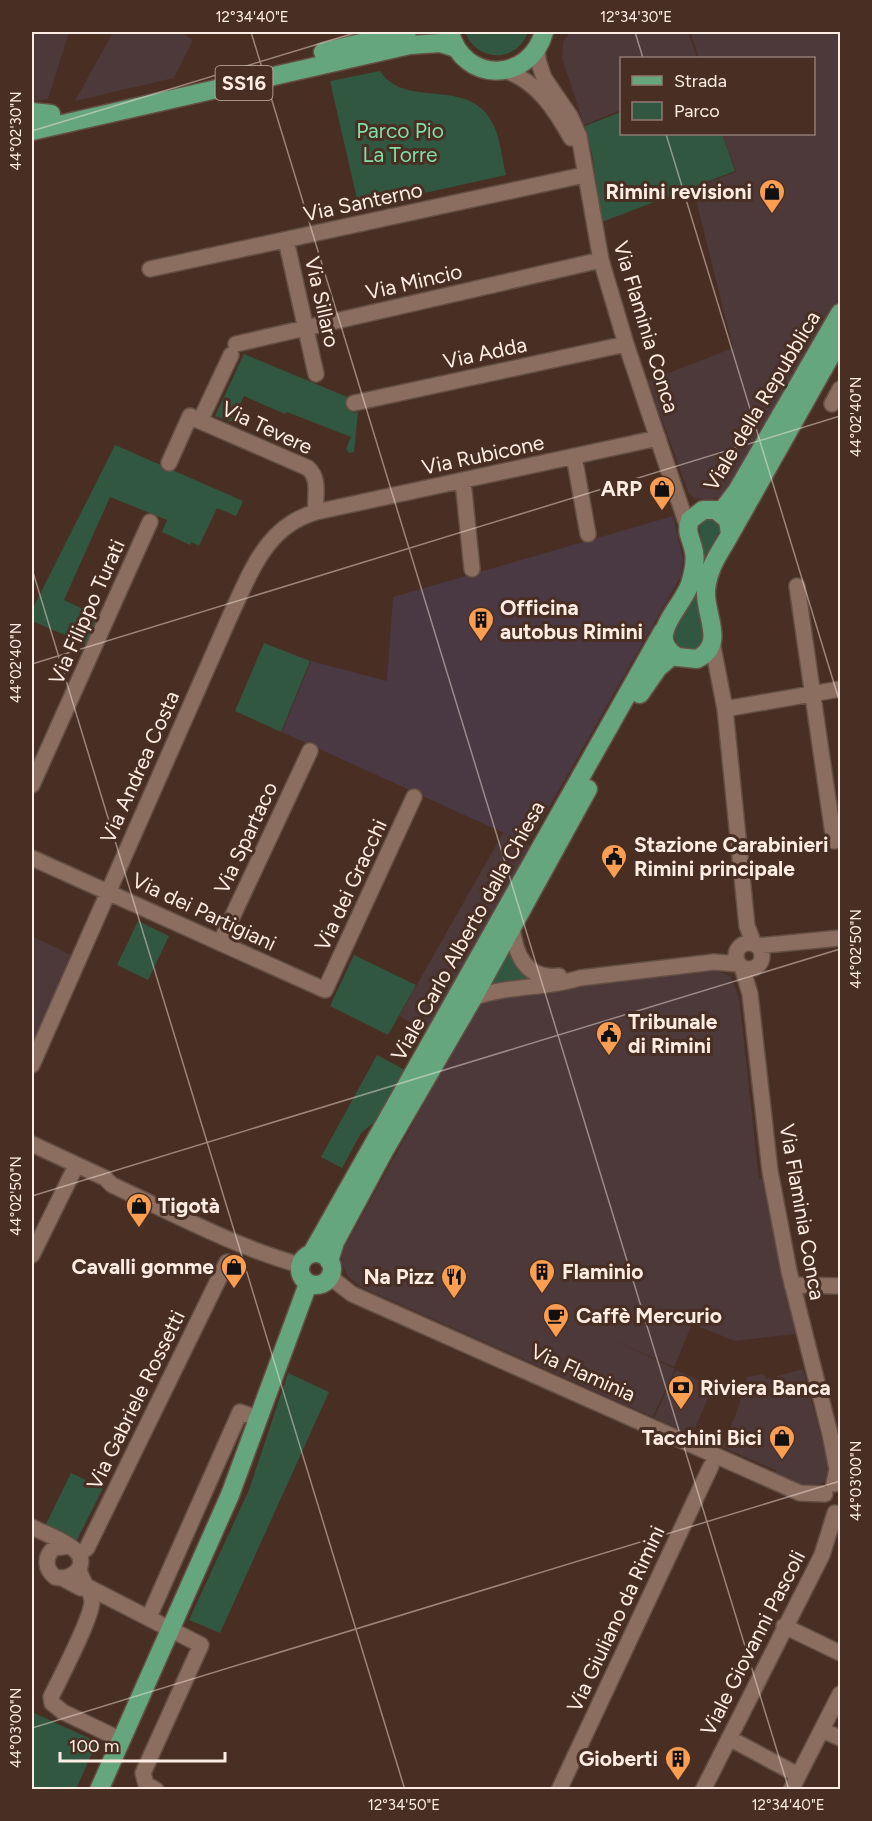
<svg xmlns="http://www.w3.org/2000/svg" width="872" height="1821" font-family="Figtree,sans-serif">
<rect width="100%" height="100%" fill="#492f23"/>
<path fill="#4d383a" d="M32 32H69L48 99 32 102Z
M113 32H180L193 40 174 78 75 101Z
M570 32H688L697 58H622L621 110 584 125 562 58 563 42Z
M690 32H840V297L732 489 727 495 709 500 694 498 688 492 648 381 733 348 693 188 736 172 722 134H814V58H699Z
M503 833 531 846 428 1032 399 1016Z
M32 936 71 955 32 1046Z
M712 969 730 976 739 997 759 1179H764L795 1334 735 1341 692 1324 674 1367 611 1339 675 1369 653 1417 361 1287 348 1276 342 1264V1252L480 1002 488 996Z
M803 1369 830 1470 826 1481 815 1487 803 1486 775 1473 776 1470 722 1447 736 1414 747 1377 764 1374 766 1379Z
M676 1370 713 1386 692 1435 654 1418Z"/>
<path fill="#4a3842" d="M673 516 683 559 681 576 528 844 282 732 311 661 387 681 393 597Z"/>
<path fill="#315740" d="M465 32H528C517 63 477 63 465 32Z
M380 71C406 111 470 74 494 126 501 141 502 159 506 175L388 201 360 212 330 81Z
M621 112 622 134H722L735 171 602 222 592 154 585 126Z
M244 354 352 399 353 413 358 412 354 452 349 453 346 449 351 437 287 412 285 414 244 396 232 422 215 416Z
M115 445 243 501 236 516 217 508 199 546 191 542 190 545 162 532 167 520 110 497 64 600 100 617 88 645 32 621V610Z
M706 518H712L720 524V530L703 567 698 598 704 641C695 651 689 653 677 647L673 633 697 590 703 557 699 526Z
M264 643 310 661 281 732 235 711Z
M138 921 169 936 148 980 117 965Z
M510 943 536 981 487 986Z
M354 955 416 985 388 1035 330 1006Z
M377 1055 405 1070 377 1120 361 1133 342 1168 321 1157Z
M288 1373 329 1392 220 1633 189 1620 249 1490Z
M71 1473 103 1488 75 1544 44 1528Z
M32 1712 97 1742 76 1789H32Z"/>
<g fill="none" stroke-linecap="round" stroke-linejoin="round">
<defs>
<path id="minor" d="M537 48 538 60 544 78 570 116 579 136 601 260 626 344 688 528
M504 70C537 81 555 109 571 138
M286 240 316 374
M150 269 584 175
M236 344 601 260
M231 355 200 421 308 468C321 480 314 496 316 512
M354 403 626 344
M832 404 840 389
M574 456 588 534
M169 463 190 416 200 421
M463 481 472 569
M797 586 834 841
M712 642 725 709 747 926 754 944
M725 709 840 689
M32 785 150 522
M32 858 325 990 414 797
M512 926C515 955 526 980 559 976
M220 943 310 751
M736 956a13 13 0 1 1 26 0a13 13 0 1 1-26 0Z
M757 946 840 938
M742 967 750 994 770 1171 789 1271 830 1434 837 1469 834 1484
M473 998C507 985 545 989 580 978L714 962 738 964
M32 1065 231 614C251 572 266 526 316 512L658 438
M32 1144 105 1178 112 1185C173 1213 235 1247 300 1265
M32 1255 73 1172
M330 1277 352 1294 800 1493 825 1494
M792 1285 840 1286
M32 1527C45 1534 64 1540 75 1550 90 1564 73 1582 55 1577 45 1569 44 1557 54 1548L69 1546
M79 1554 87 1548 227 1262
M79 1569C81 1581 90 1588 92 1600 93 1616 60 1678 51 1697L52 1703 63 1712 111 1735
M64 1579 81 1588 88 1587 201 1645 143 1773 146 1784 156 1790
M149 1617 240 1412 257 1418
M784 1626 840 1653
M822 1730 840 1738
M729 1738 798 1775
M559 1790 711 1466
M703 1790 822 1555 835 1513
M791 1790 840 1694"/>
<path id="major" d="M450 32C463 84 530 83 544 32
M323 52 407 32
M32 112 51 114
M32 131 410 45 440 43 456 48
M721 512 737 491 840 313
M730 534 728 520 716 510H703L690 520C685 533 692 539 694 552 696 562 693 574 690 584 682 608 644 637 677 657L697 659C727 644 704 615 706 590 708 569 718 555 728 538L840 339
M640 694 658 668 673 655
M300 1269a16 16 0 1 1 32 0a16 16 0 1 1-32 0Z
M312 1253 663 631
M329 1261 335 1242 384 1151 473 998 588 789
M99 1790 230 1495 308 1284"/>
</defs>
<use href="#minor" stroke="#644f44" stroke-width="18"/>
<use href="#major" stroke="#644f44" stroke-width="21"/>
<use href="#minor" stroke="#8c6e60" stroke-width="15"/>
<use href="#major" stroke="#66a67f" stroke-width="18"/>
</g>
<path fill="none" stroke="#feede5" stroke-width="1.5" stroke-opacity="0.45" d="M251 32 789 1790M635 32 643 58M32 131 358 32M666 134 840 703M32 569 405 1790M32 664 840 416M32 1196 840 949M32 1728 840 1481"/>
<defs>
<symbol id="shop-pin" viewBox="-11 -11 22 30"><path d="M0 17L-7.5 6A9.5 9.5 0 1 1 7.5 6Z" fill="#fb9e51" stroke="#492f23"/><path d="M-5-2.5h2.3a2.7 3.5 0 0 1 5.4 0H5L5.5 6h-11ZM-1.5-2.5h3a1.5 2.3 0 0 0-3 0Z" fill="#111"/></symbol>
<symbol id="building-pin" viewBox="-11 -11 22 30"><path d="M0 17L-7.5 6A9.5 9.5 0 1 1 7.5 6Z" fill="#fb9e51" stroke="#492f23"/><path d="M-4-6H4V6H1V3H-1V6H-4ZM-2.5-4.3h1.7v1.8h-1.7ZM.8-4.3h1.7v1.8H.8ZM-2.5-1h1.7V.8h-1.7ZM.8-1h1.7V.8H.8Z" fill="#111"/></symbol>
<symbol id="civic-pin" viewBox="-11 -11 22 30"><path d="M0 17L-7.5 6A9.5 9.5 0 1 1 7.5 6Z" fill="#fb9e51" stroke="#492f23"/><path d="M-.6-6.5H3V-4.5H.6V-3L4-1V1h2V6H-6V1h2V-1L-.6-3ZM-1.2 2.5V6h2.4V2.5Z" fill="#111"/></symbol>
<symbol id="restaurant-pin" viewBox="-11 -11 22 30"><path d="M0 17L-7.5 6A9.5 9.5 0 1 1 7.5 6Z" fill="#fb9e51" stroke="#492f23"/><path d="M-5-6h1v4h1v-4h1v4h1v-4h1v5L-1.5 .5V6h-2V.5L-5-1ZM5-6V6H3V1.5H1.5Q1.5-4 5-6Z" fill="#111"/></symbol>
<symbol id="cafe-pin" viewBox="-11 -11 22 30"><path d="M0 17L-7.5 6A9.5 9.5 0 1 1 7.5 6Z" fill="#fb9e51" stroke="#492f23"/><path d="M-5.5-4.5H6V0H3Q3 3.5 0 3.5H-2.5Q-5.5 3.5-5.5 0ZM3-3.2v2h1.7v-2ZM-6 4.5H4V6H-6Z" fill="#111"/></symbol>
<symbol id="bank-pin" viewBox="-11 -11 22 30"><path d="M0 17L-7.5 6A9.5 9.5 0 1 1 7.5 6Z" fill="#fb9e51" stroke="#492f23"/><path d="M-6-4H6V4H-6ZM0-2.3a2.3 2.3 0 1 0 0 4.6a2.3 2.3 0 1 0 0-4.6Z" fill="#111"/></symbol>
</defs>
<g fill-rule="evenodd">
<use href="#shop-pin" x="757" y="177" width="30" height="40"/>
<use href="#shop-pin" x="647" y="474" width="30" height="40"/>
<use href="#building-pin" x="466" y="605" width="30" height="40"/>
<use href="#civic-pin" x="599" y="842" width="30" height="40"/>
<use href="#civic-pin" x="594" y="1019" width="30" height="40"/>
<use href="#shop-pin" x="124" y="1191" width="30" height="40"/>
<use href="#shop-pin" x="219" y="1252" width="30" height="40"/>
<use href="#building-pin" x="527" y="1257" width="30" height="40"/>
<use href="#restaurant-pin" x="439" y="1262" width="30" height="40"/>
<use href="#cafe-pin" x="541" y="1301" width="30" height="40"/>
<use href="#bank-pin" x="666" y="1373" width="30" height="40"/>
<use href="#shop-pin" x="767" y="1423" width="30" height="40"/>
<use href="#building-pin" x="663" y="1744" width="30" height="40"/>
</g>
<g text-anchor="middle" stroke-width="6" stroke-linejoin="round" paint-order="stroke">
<rect fill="#492f23" stroke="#c8b4ab" stroke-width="1.5" x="215.5" y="66" width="57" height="34" rx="4.5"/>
<g font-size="20" font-weight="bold" fill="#feede5">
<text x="244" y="90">SS16</text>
</g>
<g font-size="21" fill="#82dea7" stroke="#492f23">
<text x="400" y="138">Parco Pio<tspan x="400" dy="24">La Torre</tspan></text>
</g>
<g font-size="21" font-weight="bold" fill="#feede5" stroke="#492f23" text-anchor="start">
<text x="752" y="199" text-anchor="end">Rimini revisioni</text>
<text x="642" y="496" text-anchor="end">ARP</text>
<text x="500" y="615">Officina<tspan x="500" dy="24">autobus Rimini</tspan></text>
<text x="634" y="852">Stazione Carabinieri<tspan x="634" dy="24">Rimini principale</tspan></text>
<text x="628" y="1029">Tribunale<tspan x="628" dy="24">di Rimini</tspan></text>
<text x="158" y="1213">Tigotà</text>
<text x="214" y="1274" text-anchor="end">Cavalli gomme</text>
<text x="562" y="1279">Flaminio</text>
<text x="434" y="1284" text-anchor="end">Na Pizz</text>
<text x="576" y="1323">Caffè Mercurio</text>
<text x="700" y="1395">Riviera Banca</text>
<text x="762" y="1445" text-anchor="end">Tacchini Bici</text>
<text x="658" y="1766" text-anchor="end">Gioberti</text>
</g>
<g font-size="21" fill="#feede5" stroke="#492f23">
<text transform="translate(363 202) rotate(-12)" y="7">Via Santerno</text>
<text transform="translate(414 282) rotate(-13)" y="7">Via Mincio</text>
<text transform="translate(322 302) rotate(77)" y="7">Via Sillaro</text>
<text transform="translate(646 327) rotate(73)" y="7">Via Flaminia Conca</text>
<text transform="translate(485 353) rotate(-12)" y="7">Via Adda</text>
<text transform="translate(762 401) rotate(-59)" y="7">Viale della Repubblica</text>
<text transform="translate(267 428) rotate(25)" y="7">Via Tevere</text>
<text transform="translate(483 455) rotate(-12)" y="7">Via Rubicone</text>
<text transform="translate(87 612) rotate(-66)" y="7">Via Filippo Turati</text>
<text transform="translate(140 767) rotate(-66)" y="7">Via Andrea Costa</text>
<text transform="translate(246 838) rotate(-65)" y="7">Via Spartaco</text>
<text transform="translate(351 885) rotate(-65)" y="7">Via dei Gracchi</text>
<text transform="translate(204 912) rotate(25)" y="7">Via dei Partigiani</text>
<text transform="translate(468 931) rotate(-61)" y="7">Viale Carlo Alberto dalla Chiesa</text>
<text transform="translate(802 1212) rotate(80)" y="7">Via Flaminia Conca</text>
<text transform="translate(583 1373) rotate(24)" y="7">Via Flaminia</text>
<text transform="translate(136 1400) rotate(-64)" y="7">Via Gabriele Rossetti</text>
<text transform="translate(616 1619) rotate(-65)" y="7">Via Giuliano da Rimini</text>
<text transform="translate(753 1643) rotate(-63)" y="7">Viale Giovanni Pascoli</text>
</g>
</g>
<rect width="872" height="1821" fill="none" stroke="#492f23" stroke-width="66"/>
<rect x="620" y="57" width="195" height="78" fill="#492f23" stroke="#917b71" stroke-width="1.5"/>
<rect x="632" y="76" width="30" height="9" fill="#66a67f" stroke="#917b71" stroke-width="1.5"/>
<text x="674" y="87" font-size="18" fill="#feede5">Strada</text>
<rect x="632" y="102" width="30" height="18" fill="#315740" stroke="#917b71" stroke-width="1.5"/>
<text x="674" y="117" font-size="18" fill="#feede5">Parco</text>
<path d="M60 1752v9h165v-9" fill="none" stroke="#feede5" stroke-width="3"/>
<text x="69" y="1752" font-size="18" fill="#feede5" stroke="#492f23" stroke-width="4.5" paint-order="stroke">100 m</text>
<rect x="33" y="33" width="806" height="1755" fill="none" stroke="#feede5" stroke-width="2"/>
<g font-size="15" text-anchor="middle" fill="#feede5">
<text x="252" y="22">12°34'40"E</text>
<text x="636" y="22">12°34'30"E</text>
<text transform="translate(16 131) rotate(-90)" y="5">44°02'30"N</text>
<text transform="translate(856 417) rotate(-90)" y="5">44°02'40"N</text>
<text transform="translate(16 663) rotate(-90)" y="5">44°02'40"N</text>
<text transform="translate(856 949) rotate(-90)" y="5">44°02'50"N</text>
<text transform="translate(16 1196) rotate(-90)" y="5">44°02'50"N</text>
<text transform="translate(856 1481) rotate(-90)" y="5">44°03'00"N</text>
<text transform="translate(16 1728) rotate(-90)" y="5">44°03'00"N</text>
<text x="404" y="1810">12°34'50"E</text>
<text x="788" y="1810">12°34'40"E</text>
</g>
</svg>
